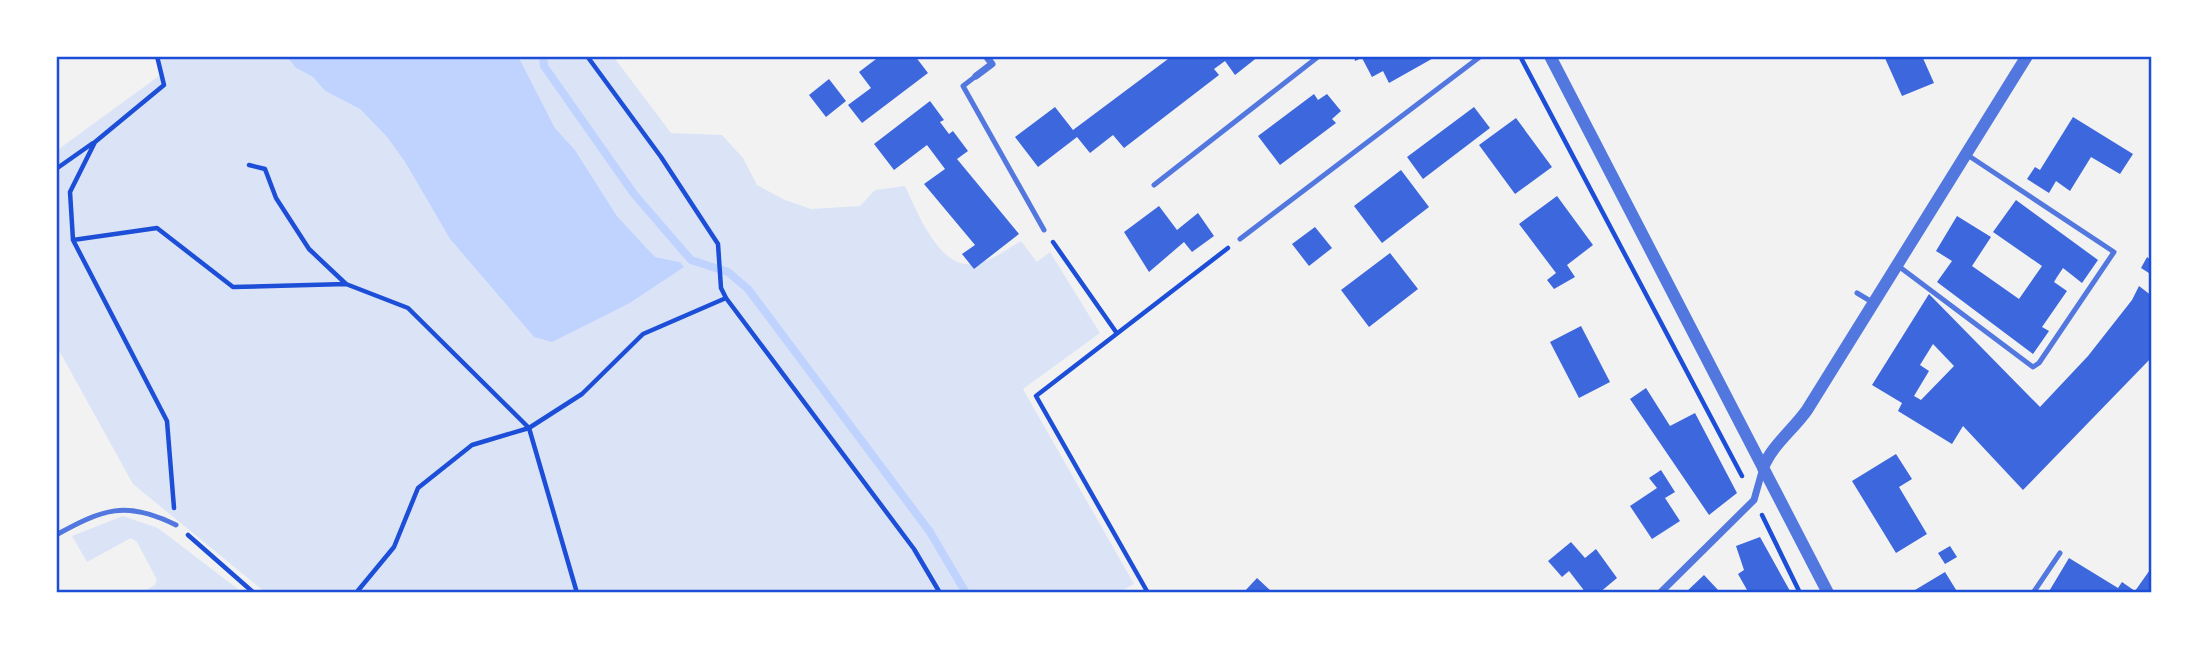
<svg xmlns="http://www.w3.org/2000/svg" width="2208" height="649" font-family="Inter,sans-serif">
<rect width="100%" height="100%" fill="#f2f2f2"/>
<path fill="#dbe4f7" d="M160 56H286L296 68 313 77 325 91 360 109 387 137 405 162 450 239 534 337 566 335 582 325 630 303 683 267 680 262 655 257 617 216 575 150 555 128 518 56H613L671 133 722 135 743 158 757 185 785 200 811 209 860 206 875 190 905 186C916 209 939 269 972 264 991 262 1006 250 1021 241L1037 262 1050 252 1100 333 1023 389 1134 584 1117 593H266L133 484 56 345V151L163 73Z
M123 516 158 528 243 593H141L155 585 157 580 137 542 131 538 87 562 72 536Z"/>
<path fill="#bfd3fe" d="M286 56H518L555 128 575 150 617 216 655 257 680 262 684 267 630 303 552 342 534 337 450 239 405 162 387 137 360 109 325 91 313 77 296 68Z"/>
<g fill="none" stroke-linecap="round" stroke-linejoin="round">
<path stroke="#bfd3fe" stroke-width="8" d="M543 56 544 66 634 194 691 260 728 272 748 289 930 532 966 593"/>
</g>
<path fill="#3d67dc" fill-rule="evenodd" d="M880 56H915L928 73 862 123 848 105 871 88 859 72Z
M1172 56H1259L1235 75 1225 61 1214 69 1219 75 1124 148 1113 135 1090 153 1077 137 1038 167 1015 137 1055 107 1073 130Z
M1354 56H1437L1389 83 1383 71 1372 77 1362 58 1355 61Z
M1884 56H1922L1934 83 1902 96Z
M829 79 846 101 826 117 809 95Z
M1314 94 1318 100 1327 94 1341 111 1332 119 1336 123 1280 165 1258 136Z
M930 101 944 120 940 122 949 134 953 131 968 151 957 159 1019 234 974 269 962 254 975 245 924 184 945 169 927 145 894 170 874 144Z
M1474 107 1490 128 1423 179 1407 157Z
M2073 117 2133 154 2120 174 2091 157 2070 191 2056 181 2049 193 2027 179 2035 167 2040 170Z
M1516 118 1552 167 1515 194 1479 145Z
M1401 170 1429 207 1382 243 1354 206Z
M1557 196 1593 245 1567 265 1575 277 1554 289 1547 280 1556 273 1519 224Z
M2016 200 2098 260 2082 283 2063 268 2057 277 2054 282 2067 291 2042 327 2049 331 2033 354 1937 282 1952 261 1936 251 1957 216 1991 237 1972 266 2019 299 2042 266 1993 232Z
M1159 206 1177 230 1198 213 1214 236 1192 252 1184 242 1149 272 1124 232Z
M1315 227 1332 248 1309 266 1292 244Z
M1390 253 1418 289 1369 327 1341 290Z
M2147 257 2152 261V275L2141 268Z
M2139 286 2152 296V323L2149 327 2152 329V357L2023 490 1963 426 1952 444 1898 411 1902 403 1872 385 1929 294 2040 407 2088 356 2132 300ZM1933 344 1954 366 1921 400 1914 396 1929 371 1920 365Z
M1581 326 1610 382 1579 398 1550 342Z
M1646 388 1670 426 1695 413 1737 493 1709 515 1630 399Z
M1896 454 1912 479 1899 487 1927 534 1896 553 1852 481Z
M1661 470 1675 492 1665 498 1680 521 1652 539 1630 506 1657 488 1649 478Z
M1760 537 1790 591 1786 593H1741L1747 590 1738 574 1744 570 1736 546Z
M1571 542 1585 558 1596 549 1617 578 1599 593H1586L1569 571 1562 577 1548 561Z
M1950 546 1957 557 1945 564 1938 553Z
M2069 558 2118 588 2122 582 2135 591 2152 567V593H2048Z
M1945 572 1958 593H1910Z
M1704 575 1719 591 1685 593Z
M1257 578 1273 593H1243Z"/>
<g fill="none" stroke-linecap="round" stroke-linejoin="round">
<path stroke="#1d4ed8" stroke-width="4.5" d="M157 56 164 85 95 142 70 192 73 240 167 421 174 508
M587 56 661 157 718 244 721 288 726 298 914 549 940 593
M1520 56 1742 476
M249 165 265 169 276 198 309 249 346 284
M56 169 93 143
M73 240 157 228 233 287 346 284 408 308 529 428 577 593
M1053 242 1116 332
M1762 515 1800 593
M188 535 254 593
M356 593 394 547 418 488 472 445 529 428 582 394 643 334 726 298
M1148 593 1036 396 1228 248"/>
<path stroke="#5277de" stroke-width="5" d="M976 76 963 86 1044 230
M1154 185 1319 56
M1240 239 1481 56
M1897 265 2033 367 2039 363 2114 252 1966 154
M1857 293 1872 302
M56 535C103 509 126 500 176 525
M2033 593 2060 553"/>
<path stroke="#5277de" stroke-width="7" d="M976 76 992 64 986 56
M1660 593 1754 500 1763 468"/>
<path stroke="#5277de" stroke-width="12" d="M1550 56 1828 593
M1763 468C1772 445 1793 430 1807 410L2027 56"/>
</g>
<rect width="2208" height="649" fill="none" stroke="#ffffff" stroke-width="116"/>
<rect x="58" y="58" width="2092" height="533" fill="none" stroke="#1d4ed8" stroke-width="2.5"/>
</svg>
